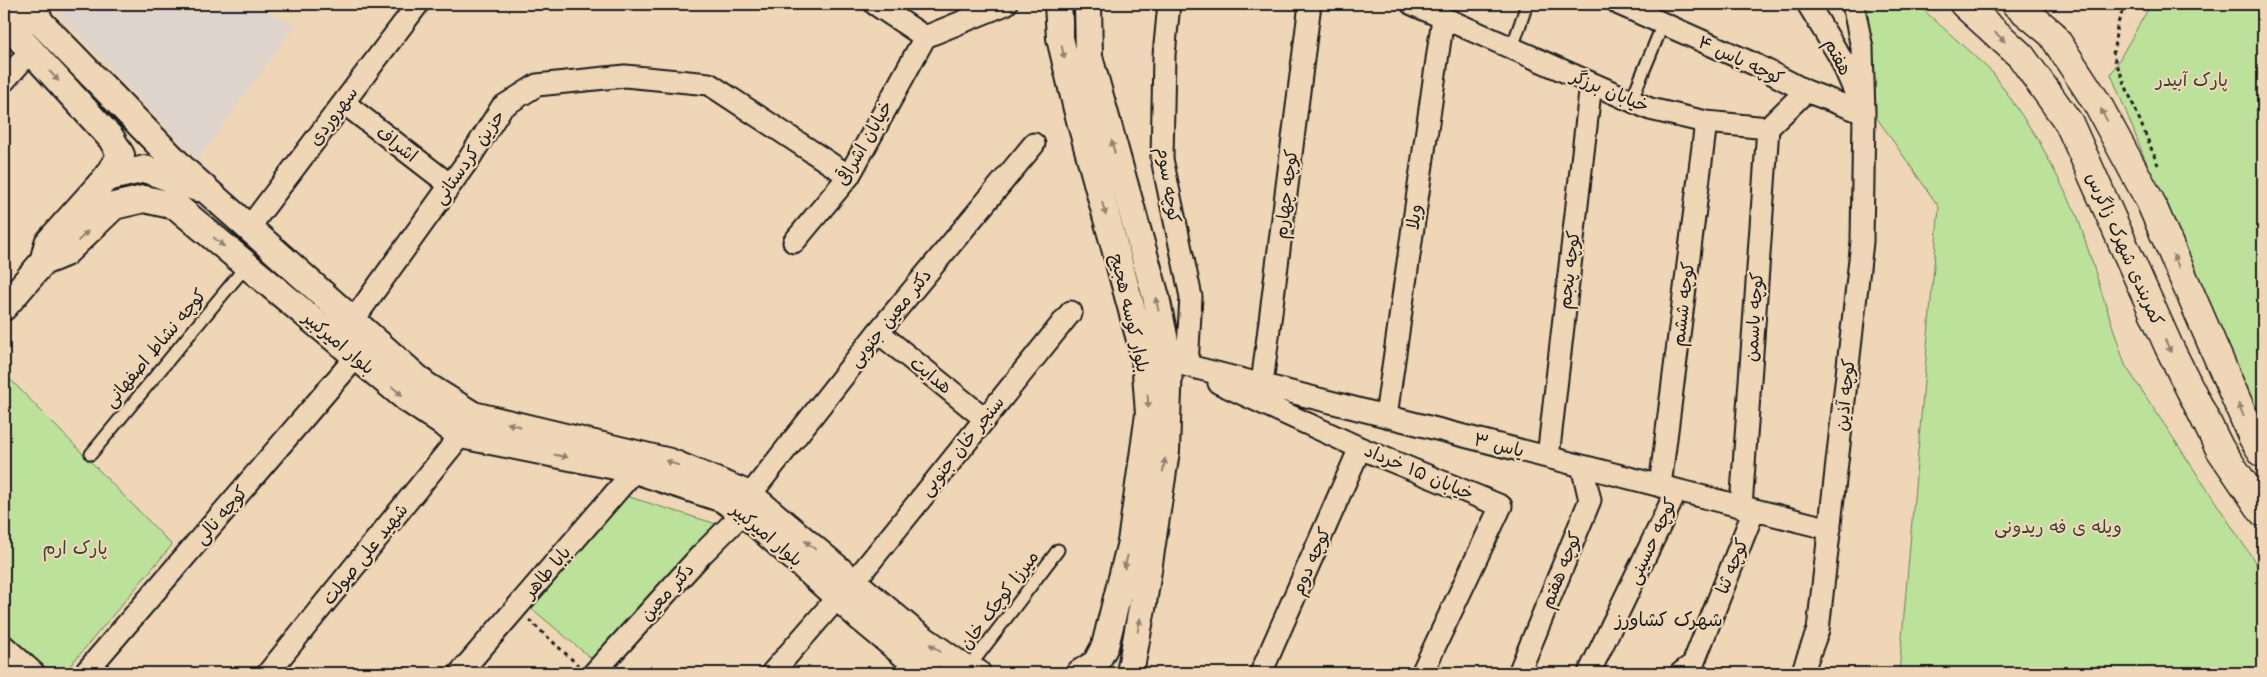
<svg xmlns="http://www.w3.org/2000/svg" width="2267" height="677" font-family="'Playpen Sans','Playpen Sans Arabic',sans-serif">
<rect width="100%" height="100%" fill="#eed6b6"/>
<filter id="ink" filterUnits="userSpaceOnUse"><feTurbulence type="fractalNoise" baseFrequency=".02" numOctaves="2"/><feDisplacementMap in="SourceGraphic" scale="10" xChannelSelector="R" yChannelSelector="G"/><feConvolveMatrix kernelMatrix="1 2 1 2 8 2 1 2 1" color-interpolation-filters="sRGB"/></filter>
<g filter="url(#ink)">
<path fill="#dfd4cc" d="M53 4H250L295 25 198 160 60 15Z"/>
<path fill="#bce19b" stroke="#6c7e5c" d="M1873 4H1917L1994 74 2039 141 2077 215 2125 365 2263 574V673H1899L1939 207 1872 111 1868 10Z
M2151 4H2263V445L2255 434 2111 74Z
M4 373 172 545 64 673H37L4 639Z
M613 492 723 526 598 664 518 597Z"/>
<g fill="none" stroke-linecap="round" stroke-linejoin="round">
<defs>
<path id="service" d="M1512 48 1527 4
M1631 101 1663 24
M91 454 247 265
M967 670 1058 550"/>
<path id="minor" d="M875 4 925 37 1006 4
M1169 4 1164 55 1162 159 1191 297 1187 365
M1412 4 1650 109 1706 122 1768 128 1806 91
M1619 4 1754 64 1806 91 1864 113
M1808 4 1840 57 1859 101
M4 81 31 51
M344 103 450 185
M248 229 418 4
M794 242 849 176 925 37
M352 322 469 159 502 107 537 85 625 76 709 84 849 176
M878 332 984 418
M1169 361 1830 529
M1219 383 1360 448 1501 506 1422 673
M1262 384 1310 4
M1386 416 1443 18
M1548 457 1591 83
M1660 486 1706 122
M750 495 878 332 1034 144
M1741 507 1768 128
M854 582 1071 312
M4 646 34 673
M85 673 356 357
M268 673 461 435
M460 673 635 470
M594 673 701 555 743 513
M772 673 838 597
M1261 673 1360 448
M1519 673 1590 500 1582 466
M1589 673 1677 490
M1681 673 1693 664 1754 510
M1802 673 1818 630 1862 242 1864 113 1862 48 1853 4"/>
<path id="tertiary" d="M31 4 41 23 185 171 425 385 473 415 670 462 750 495 913 632 967 670 977 673
M1058 4 1060 38 1077 109 1145 358 1149 414 1131 542 1105 646 1096 663 1080 673
M1088 4 1089 57 1156 297 1169 361 1166 451 1143 603 1130 673
M4 9 22 41 111 138 121 155 106 178 48 243 43 262
M106 178 145 169 197 188
M4 307 43 262 65 253 114 206 144 199 176 206 406 398 461 435 635 470 723 499 749 517 862 619 927 673"/>
<path id="secondary" d="M1964 4 2021 56 2069 123 2169 347 2220 449 2263 512
M2016 4 2052 34 2097 103 2150 201 2253 438 2263 453"/>
</defs>
<use href="#service" stroke="#1c1c1c" stroke-width="15"/>
<use href="#minor" stroke="#1c1c1c" stroke-width="25"/>
<use href="#tertiary" stroke="#1c1c1c" stroke-width="30"/>
<use href="#secondary" stroke="#1c1c1c" stroke-width="31"/>
<path stroke="#1c1c1c" stroke-width="3" stroke-dasharray="4 4" stroke-linecap="butt" d="M2125 4 2117 26 2113 55 2158 165
M529 620 578 665"/>
<use href="#service" stroke="#eed6b6" stroke-width="11"/>
<use href="#minor" stroke="#eed6b6" stroke-width="21"/>
<use href="#tertiary" stroke="#eed6b6" stroke-width="26"/>
<use href="#secondary" stroke="#eed6b6" stroke-width="28"/>
</g>
<defs><path id="oneway-solid" d="M-6-.8H1V-3.2L6.5 0L1 3.2V.8H-6Z" transform="scale(1.25)"/></defs>
<g fill="#908271">
<use href="#oneway-solid" transform="translate(2000 37) rotate(42)"/>
<use href="#oneway-solid" transform="translate(1063 52) rotate(77)"/>
<use href="#oneway-solid" transform="translate(54 76) rotate(47)"/>
<use href="#oneway-solid" transform="translate(2104 115) rotate(-118)"/>
<use href="#oneway-solid" transform="translate(1113 147) rotate(-105)"/>
<use href="#oneway-solid" transform="translate(1104 209) rotate(75)"/>
<use href="#oneway-solid" transform="translate(83 236) rotate(-44)"/>
<use href="#oneway-solid" transform="translate(219 242) rotate(40)"/>
<use href="#oneway-solid" transform="translate(2176 261) rotate(-114)"/>
<use href="#oneway-solid" transform="translate(1157 304) rotate(-102)"/>
<use href="#oneway-solid" transform="translate(2168 346) rotate(65)"/>
<use href="#oneway-solid" transform="translate(397 391) rotate(40)"/>
<use href="#oneway-solid" transform="translate(1148 401) rotate(86)"/>
<use href="#oneway-solid" transform="translate(2241 410) rotate(-113)"/>
<use href="#oneway-solid" transform="translate(514 425) rotate(-166)"/>
<use href="#oneway-solid" transform="translate(561 456) rotate(11)"/>
<use href="#oneway-solid" transform="translate(672 463) rotate(-161)"/>
<use href="#oneway-solid" transform="translate(1164 465) rotate(-81)"/>
<use href="#oneway-solid" transform="translate(810 545) rotate(-140)"/>
<use href="#oneway-solid" transform="translate(1126 562) rotate(104)"/>
<use href="#oneway-solid" transform="translate(1139 625) rotate(-79)"/>
<use href="#oneway-solid" transform="translate(935 648) rotate(-144)"/>
</g>
</g>
<g text-anchor="middle" stroke-width="4.5" stroke-linejoin="round" paint-order="stroke">
<g font-size="18" fill="#1c1c1c" stroke="#eed6b6">
<text transform="translate(1838 57) rotate(63)" y="6">هفتم</text>
<text transform="translate(1741 60) rotate(25)" y="6">کوچه یاس ۴</text>
<text transform="translate(1610 91) rotate(23)" y="6">خیابان برزگر</text>
<text transform="translate(333 116) rotate(-53)" y="6">سهروردی</text>
<text transform="translate(864 143) rotate(-60)" y="6">خیابان اشراقی</text>
<text transform="translate(397 144) rotate(38)" y="6">اشراف</text>
<text transform="translate(469 157) rotate(-55)" y="6">حزین کردستانی</text>
<text transform="translate(1169 185) rotate(81)" y="6">کوچه سوم</text>
<text transform="translate(1286 194) rotate(-83)" y="6">کوچه چهارم</text>
<text transform="translate(1414 217) rotate(-82)" y="6">ویلا</text>
<text transform="translate(2125 249) rotate(66)" y="6">کمربندی شهرک زاگرس</text>
<text transform="translate(1569 270) rotate(-83)" y="6">کوچه پنجم</text>
<text transform="translate(1683 304) rotate(-83)" y="6">کوچه ششم</text>
<text transform="translate(1130 313) rotate(77)" y="6">بلوار کوسه هجیج</text>
<text transform="translate(1754 317) rotate(-86)" y="6">کوچه یاسمن</text>
<text transform="translate(890 318) rotate(-51)" y="6">دکتر معین جنوبی</text>
<text transform="translate(339 343) rotate(40)" y="6">بلوار امیرکبیر</text>
<text transform="translate(155 348) rotate(-50)" y="6">کوچه نشاط اصفهانی</text>
<text transform="translate(931 375) rotate(39)" y="6">هدایت</text>
<text transform="translate(1845 395) rotate(-84)" y="6">کوچه آذین</text>
<text transform="translate(1499 445) rotate(14)" y="6">یاس ۳</text>
<text transform="translate(962 446) rotate(-51)" y="6">سنجر خان جنوبی</text>
<text transform="translate(1419 472) rotate(23)" y="6">خیابان ۱۵ خرداد</text>
<text transform="translate(221 515) rotate(-49)" y="6">کوچه نالی</text>
<text transform="translate(767 535) rotate(40)" y="6">بلوار امیرکبیر</text>
<text transform="translate(1652 541) rotate(-65)" y="6">کوچه حسینی</text>
<text transform="translate(365 554) rotate(-51)" y="6">شهید علی صولت</text>
<text transform="translate(1311 561) rotate(-66)" y="6">کوچه دوم</text>
<text transform="translate(1732 566) rotate(-68)" y="6">کوچه ثنا</text>
<text transform="translate(1561 570) rotate(-68)" y="6">کوچه هفتم</text>
<text transform="translate(547 572) rotate(-49)" y="6">بابا طاهر</text>
<text transform="translate(667 592) rotate(-48)" y="6">دکتر معین</text>
<text transform="translate(999 600) rotate(-53)" y="6">میرزا کوچک خان</text>
</g>
<g font-size="18" fill="#3c4335" stroke="#eed6b6">
<text x="2192" y="86">پارک آبیدر</text>
<text x="2058" y="533">ویله ی فه ریدونی</text>
<text x="75" y="554">پارک ارم</text>
</g>
<g font-size="19" fill="#1c1c1c" stroke="#eed6b6">
<text x="1669" y="626">شهرک کشاورز</text>
</g>
</g>
<rect width="2267" height="677" fill="none" stroke="#eed6b6" stroke-width="20"/>
<rect x="10" y="10" width="2247" height="657" fill="none" stroke="#1c1c1c" stroke-width="2" filter="url(#ink)"/>
</svg>
